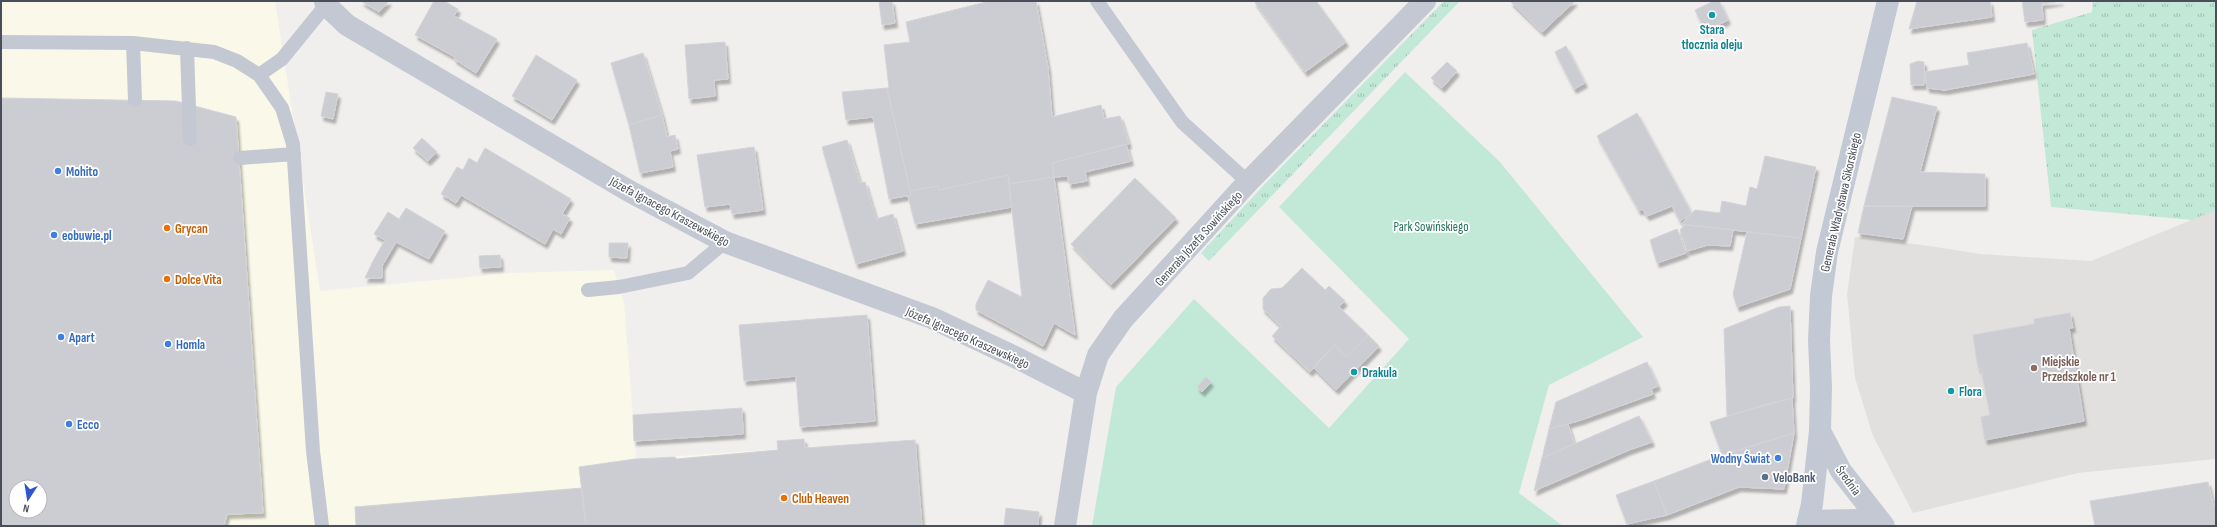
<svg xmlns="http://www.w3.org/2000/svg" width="2217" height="527" font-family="'Sofia Sans Condensed',sans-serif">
<defs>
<pattern id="grass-tufts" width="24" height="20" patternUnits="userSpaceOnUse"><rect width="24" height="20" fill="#c2e9d8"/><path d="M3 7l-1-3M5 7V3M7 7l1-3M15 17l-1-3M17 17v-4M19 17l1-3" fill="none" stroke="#a0bfb2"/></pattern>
<filter id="shadow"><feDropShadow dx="2.5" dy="4.5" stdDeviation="1" flood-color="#0004"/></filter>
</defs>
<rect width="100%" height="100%" fill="#f1efee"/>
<path fill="#faf8e9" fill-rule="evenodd" d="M1 1H275L320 291 511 273 614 270 624 302 636 459 915 440 922 526H1ZM16 487H40V511H16Z"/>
<path fill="#e1e0df" d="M2216 210V459L2078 473 1913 513 1873 436 1855 378 1847 294 1855 237 1930 246 1980 254 2091 261Z"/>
<path fill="url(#grass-tufts)" d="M1444 1H1460L1209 261 1201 253 1261 188Z
M2093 1H2216V210L2192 220 2051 207 2032 30 2092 12Z"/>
<path fill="#c2e9d8" d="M1405 72 1500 162 1643 337 1549 385 1519 493 1563 526H1092L1116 387 1194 299 1329 428 1409 339 1279 207Z"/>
<path fill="#cccdd2" stroke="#d3d3d9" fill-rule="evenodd" filter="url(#shadow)" d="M361 1H389L379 12Z
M434 1H444L458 9 454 16 497 39 476 73 454 59 455 57 415 35Z
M879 1H892L895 23 882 25Z
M990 1H1036L1048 68 1052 117 1101 105 1104 119 1120 116 1129 144 1052 163 1054 177 1009 184 1008 175 939 190 938 186 910 191 887 88H889L884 45 910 42 906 22Z
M1254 1H1316L1346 42 1305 72Z
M1510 1H1575L1542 32Z
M1714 1H1719L1728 20 1705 31 1695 10Z
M1917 1H1990L1992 17 1909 29Z
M2022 1H2061L2042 4 2043 20 2025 22Z
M725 42 728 79 714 80 715 96 689 99 685 45Z
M2027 43 2034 74 1945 90 1927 88 1925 72 1969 65 1967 53Z
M1566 46 1585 83 1574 89 1555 52Z
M643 53 662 115 629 125 611 63Z
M536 55 577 80 552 120 512 96Z
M1918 61 1924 62V85H1911L1910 64Z
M1447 62 1457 71 1442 88 1431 78Z
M887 88 911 195 889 199 873 117 846 120 842 92Z
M326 92 338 94 333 119 321 116Z
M1892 97 1937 107 1920 172 1985 174V206H1864Z
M1 98 176 101 236 117 263 513 227 514 224 526H1ZM16 487H40V511H16Z
M1637 113 1692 214 1680 221 1672 206 1647 216 1642 209 1639 211 1597 136Z
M662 115 667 137 675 135 678 149 670 151 673 167 640 173 629 125Z
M422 138 437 152 428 161 413 148Z
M847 140 860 183 865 182 876 219 893 214 903 251 856 264 822 147Z
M1126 144 1131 161 1085 172 1087 181 1069 184 1068 176 1054 177 1052 163Z
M754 147 763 210 732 214 730 204 705 207 697 155Z
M485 148 571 199 562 214 570 218 561 234 553 229 545 244 461 195 456 203 441 194 457 167 463 170 469 158 477 163Z
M1765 156 1816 167 1801 238 1682 224 1695 210 1720 213 1722 201 1746 206 1750 187 1757 189Z
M1008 175 1012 207 915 224 908 196 911 195 910 191 938 186 939 190Z
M1054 177 1075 335 1054 323 1043 346 976 310V304L988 280 1022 297 1009 184Z
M1135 178 1176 218 1111 285 1071 244Z
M1864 206H1912L1903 239 1858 233Z
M406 208 445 231 429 259 396 242 382 266V278H365L373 261 385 240 374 234 388 212 399 219Z
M1685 225 1733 230 1730 246 1708 245 1687 251 1680 230Z
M1677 229 1686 253 1657 263 1650 240Z
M1747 232 1801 238 1790 289 1737 307 1733 294Z
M609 243H628L627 258 609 257Z
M500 255 501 267 480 268 479 256Z
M1302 268 1325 290 1329 286 1345 301 1339 307 1368 335 1346 357 1335 345 1310 372 1272 336 1281 326 1263 309V298L1271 289 1282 288Z
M1790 306 1793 398 1727 416 1724 329 1779 307Z
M2070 313 2073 328H2069L2084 421 1985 440 1981 417 1990 415 1981 369H1979L1977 362 1973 335 2034 324V319Z
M867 315 875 421 800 427 796 376 744 381 739 325Z
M1368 335 1379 346 1336 390 1313 367 1335 345 1346 357Z
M1647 362 1658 386 1651 389 1653 394 1581 420 1549 429 1556 402Z
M1206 377 1211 382 1202 392 1197 387Z
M1792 398 1794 433 1722 455 1710 422 1767 404Z
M742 408 743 434 634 441 633 415Z
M1639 416 1652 442 1629 450 1534 491 1542 458Z
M1568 424 1574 444 1542 458 1549 429Z
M1794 433 1784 489 1739 487 1667 515 1654 481 1722 455Z
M804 439 805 448 915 440 922 526H586L579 467 635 459 675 457 676 459 778 450 777 441Z
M1654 481 1667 515 1627 524 1616 495Z
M2208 482 2213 505 2216 504V526H2095L2090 501Z
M582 488 586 526H356L355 507Z
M1006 508 1039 512 1038 526H1004Z"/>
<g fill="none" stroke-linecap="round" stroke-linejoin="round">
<path stroke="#c3c8d2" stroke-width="14" d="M1097 1 1182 122 1248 182
M1 42 133 43 214 52 237 61 259 75 282 108 293 144 313 451 322 526
M133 43 135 100
M187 48 190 139
M259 75 282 59 326 5
M240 158 294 154
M588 290 619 287 688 273 725 242"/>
<path stroke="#c3c8d2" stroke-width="22" d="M325 1 326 5 347 25 629 191 725 242 932 318 1019 359 1086 393
M1820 431 1841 471 1884 526
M1808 521 1856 520 1878 526
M1065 526 1086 393 1098 355 1123 319 1248 182 1425 1"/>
<path stroke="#c3c8d5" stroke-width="22" d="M1807 526 1812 504 1820 431 1821 387 1819 340 1821 296 1827 252 1888 1"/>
</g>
<g fill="#0f9aa8" stroke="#fff" stroke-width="1.5">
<circle cx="1712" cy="15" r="4"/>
<circle cx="1354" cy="372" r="4"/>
<circle cx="1951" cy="391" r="4"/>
</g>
<g fill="#3f7fe0" stroke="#fff" stroke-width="1.5">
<circle cx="58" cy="171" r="4"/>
<circle cx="54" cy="235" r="4"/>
<circle cx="61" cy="337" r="4"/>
<circle cx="168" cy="344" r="4"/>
<circle cx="69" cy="424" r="4"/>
<circle cx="1778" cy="458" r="4"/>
</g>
<g fill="#e8710a" stroke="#fff" stroke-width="1.5">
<circle cx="167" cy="228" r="4"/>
<circle cx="167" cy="279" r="4"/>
<circle cx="784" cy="498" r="4"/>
</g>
<circle fill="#8d6e63" stroke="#fff" stroke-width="1.5" cx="2034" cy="368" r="4"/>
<circle fill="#5c6f8a" stroke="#fff" stroke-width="1.5" cx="1765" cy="477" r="4"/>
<g text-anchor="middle" stroke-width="3.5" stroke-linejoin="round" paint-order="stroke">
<g font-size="13" font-weight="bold" fill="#0d838f" stroke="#fff" text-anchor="start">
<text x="1712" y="34" text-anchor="middle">Stara<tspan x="1712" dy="15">tłocznia oleju</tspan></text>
<text x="1362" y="377">Drakula</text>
<text x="1959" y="396">Flora</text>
</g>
<g font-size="13" font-weight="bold" fill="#366cbe" stroke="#fff" text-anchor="start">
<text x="66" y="176">Mohito</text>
<text x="62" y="240">eobuwie.pl</text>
<text x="69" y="342">Apart</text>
<text x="176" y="349">Homla</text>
<text x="77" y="429">Ecco</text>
<text x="1770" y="463" text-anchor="end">Wodny Świat</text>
</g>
<g font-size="13" fill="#494e59" stroke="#fff">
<text transform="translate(1840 202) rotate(-77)" y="5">Generała Władysława Sikorskiego</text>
<text transform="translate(670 211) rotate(28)" y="5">Józefa Ignacego Kraszewskiego</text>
<text transform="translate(1198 238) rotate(-48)" y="5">Generała Józefa Sowińskiego</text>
<text transform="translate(968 337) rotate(24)" y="5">Józefa Ignacego Kraszewskiego</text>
<text transform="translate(1849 480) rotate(54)" y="5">Średnia</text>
</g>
<g font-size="13" fill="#227259" stroke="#fff">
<text x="1431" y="231">Park Sowińskiego</text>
</g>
<g font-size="13" font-weight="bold" fill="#c56008" stroke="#fff" text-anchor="start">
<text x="175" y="233">Grycan</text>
<text x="175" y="284">Dolce Vita</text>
<text x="792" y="503">Club Heaven</text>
</g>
<g font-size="13" font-weight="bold" fill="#785e54" stroke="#fff" text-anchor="start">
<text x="2042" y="366">Miejskie<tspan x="2042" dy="15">Przedszkole nr 1</tspan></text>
</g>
<g font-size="13" font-weight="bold" fill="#4e5e75" stroke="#fff" text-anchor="start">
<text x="1773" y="482">VeloBank</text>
</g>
</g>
<rect width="2217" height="527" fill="none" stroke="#494e59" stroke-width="4"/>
<g transform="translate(28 499) rotate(192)"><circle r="19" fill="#ffffff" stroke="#b6b8bd"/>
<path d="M0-3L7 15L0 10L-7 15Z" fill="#2e55cb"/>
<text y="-6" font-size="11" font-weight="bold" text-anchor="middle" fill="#494e59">N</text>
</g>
</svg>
